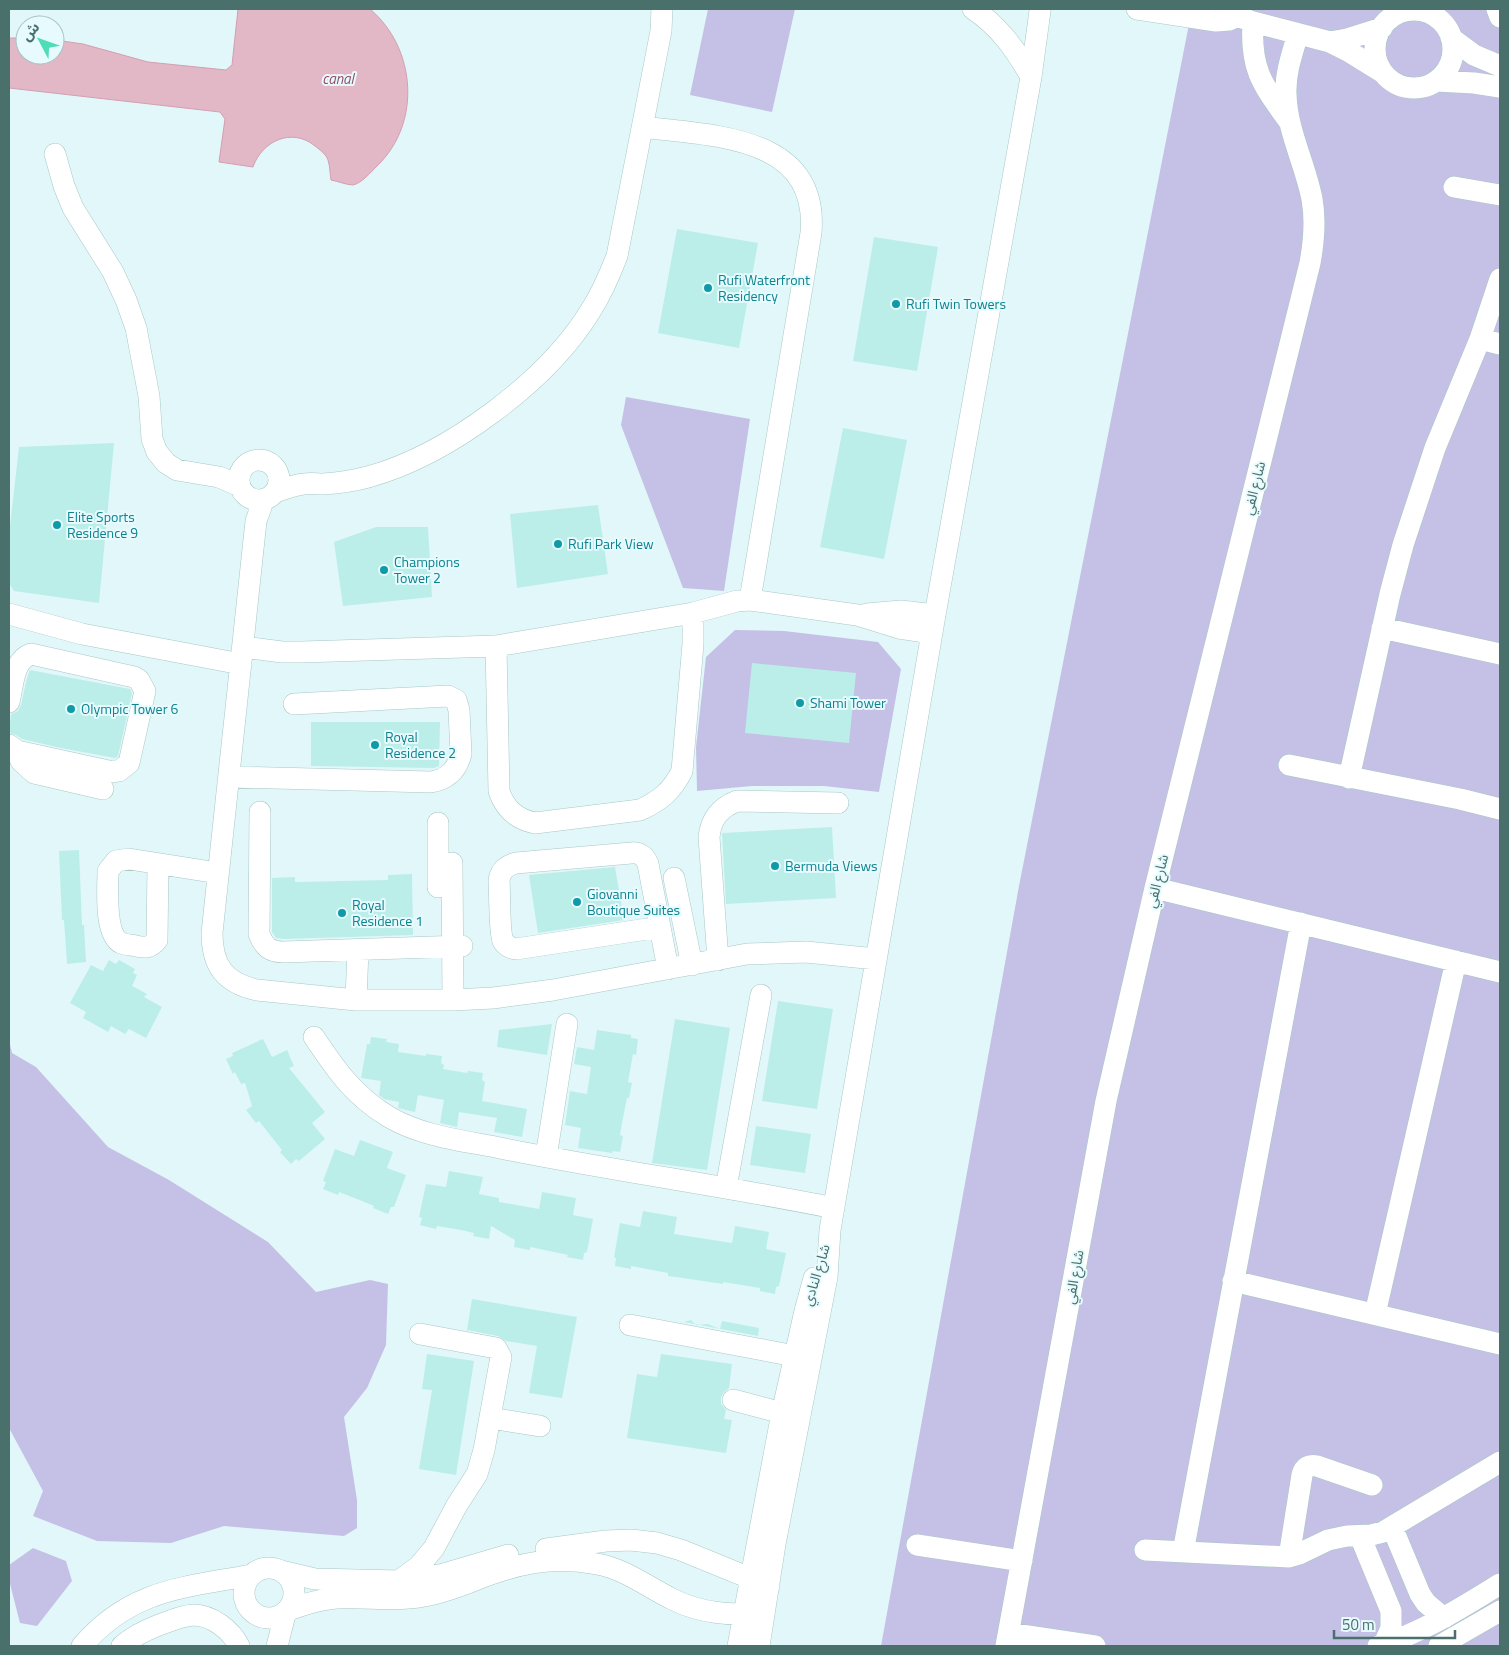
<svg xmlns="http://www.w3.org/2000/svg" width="1509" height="1655" font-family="'Titillium Web','Noto Sans Arabic',sans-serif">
<rect width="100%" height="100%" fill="#e2f7fa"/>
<path fill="#c5c1e6" d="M708 9H795L772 112 690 95Z
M1192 9H1500V1646H881L1019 886Z
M626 397 750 419 724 591 683 588 621 425Z
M735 630 784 631 878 642 901 669 879 792 824 786H752L697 791 696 747 706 657Z
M9 1040 12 1053 36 1067 108 1147 169 1180 268 1242 316 1292 370 1280 388 1284 386 1345 367 1388 344 1417 357 1500V1528L344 1536 224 1526 171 1543 97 1541 33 1516 43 1491 9 1428Z
M33 1548 66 1561 72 1581 37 1626 20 1623 9 1580V1565Z"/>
<path fill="#e2b8c6" stroke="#d39fb0" d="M238 9H370C416 48 422 123 377 166 371 172 362 183 353 185 347 185 337 181 331 180 330 174 330 166 328 160 326 154 320 150 315 146 292 127 262 141 253 167L219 162 225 119 220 112 9 88V38H25V55H55V40L83 44 148 62 226 70 232 65Z"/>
<path fill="#bbeee9" d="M677 229 758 243 739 348 658 333Z
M874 237 938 247 917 371 853 361Z
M843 428 907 440 884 559 820 547Z
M114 443 99 603 14 591 9 583V535L19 447Z
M598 505 608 574 517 588 510 514Z
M376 527H428L432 597 343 606 334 542Z
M752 663 856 673 849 743 745 733Z
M30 670 130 689 132 693 118 756 115 758 61 748 22 739 16 735 9 733 11 714 18 711 21 705 27 678Z
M311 722H440L439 766 434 768 311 766Z
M832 827 836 898 726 904 722 833Z
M79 850 82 925H84L86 962 67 964 64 920H62L59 851Z
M615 867 624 920 538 933 529 875Z
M412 874 413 935 284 939 276 938 272 932V878L295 877V882L388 880V875Z
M109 960 116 964 119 960 135 969 133 973 137 975 132 986 147 994 144 997 162 1007 146 1038 129 1029 125 1034 111 1026 108 1032 83 1018 86 1012 70 1003 91 965 103 971Z
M778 1001 833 1009 817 1109 762 1101Z
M675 1019 730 1028 707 1170 652 1163Z
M552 1024 547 1055 497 1047 499 1030Z
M597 1030 631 1035V1038L638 1039 636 1055 633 1054 628 1082 632 1083 629 1098H627L622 1123 620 1135 623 1136 620 1152 613 1151 612 1153 578 1148 581 1128 565 1125 570 1091 587 1094 591 1067 574 1064 577 1047 594 1050Z
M371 1037 387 1039 386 1042 399 1044 398 1052 426 1056V1054L442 1056 441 1063 444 1065 443 1069 467 1073 468 1071 483 1073 482 1080 485 1082 482 1101 527 1109 522 1137 494 1132 497 1118 459 1112 457 1127 440 1123 444 1100 418 1095 415 1112 398 1108 399 1102 384 1099 379 1095 381 1081 361 1078 367 1044H370Z
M263 1039 272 1057 287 1050 294 1066 289 1068 325 1112 312 1123 325 1139 299 1161 296 1159 291 1164 280 1152 282 1150 274 1140 259 1121 256 1123 246 1110 252 1106 245 1083 241 1084 235 1072 233 1074 226 1059 233 1056 232 1053Z
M756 1126 811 1134 805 1173 750 1165Z
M360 1140 393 1152 387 1168 406 1175 394 1207H391L388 1214 373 1208 374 1206 362 1201 339 1192 338 1195 323 1189 326 1182 323 1181 335 1149 354 1156Z
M449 1171 483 1177 479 1194 499 1198V1202L539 1209 542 1192 576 1198 573 1215 593 1219 587 1252 584 1253 583 1260 567 1257 568 1255 554 1252 530 1247V1250L514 1247 515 1240 491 1226 489 1239 473 1236 474 1233 461 1230 437 1226 436 1229 420 1225 422 1218 419 1217 426 1184 446 1187Z
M643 1211 677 1217 674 1234 732 1243 735 1226 769 1232 766 1249 786 1253 779 1286 776 1287 775 1294 760 1291V1288L723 1282V1284L683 1278 668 1276V1273L631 1266V1269L615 1266 616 1258 614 1257 620 1223 640 1227Z
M472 1299 577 1317 562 1398 529 1393 537 1346 506 1341 498 1336 467 1330Z
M691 1320 696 1325 708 1324 720 1329 722 1321 759 1328 758 1336 684 1322Z
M427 1354 474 1361 456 1475 419 1469 432 1390 422 1389Z
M661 1354 732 1364 729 1388 724 1392 721 1397V1404L726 1410 724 1419 732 1420 726 1453 627 1438 637 1374 657 1377Z"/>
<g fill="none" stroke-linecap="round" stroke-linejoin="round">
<defs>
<path id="minor" d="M973 9C999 26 1016 50 1031 77
M1137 9 1216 21 1229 20 1237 16
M1227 9 1237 16 1253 22 1330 42 1348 51 1382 72
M1497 9 1500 17
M1375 49a39 39 0 1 1 78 0a39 39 0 1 1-78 0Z
M1253 22C1250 69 1262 84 1288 120
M1451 38 1474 55 1500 66
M1330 42 1347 39 1382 28
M1436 81 1474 83 1500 87
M643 127C713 136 819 135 811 233L750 600
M55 154 64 186 73 208 113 272 126 300 136 328 149 396 152 439 157 452 166 463 177 470 219 477 240 486
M1454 187 1500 195
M1480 339 1500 344
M239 480a20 20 0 1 1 40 0a20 20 0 1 1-40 0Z
M275 492C284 489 294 485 304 484 310 483 317 484 323 484 338 483 353 481 368 477 448 455 548 381 591 310 602 293 610 274 617 256L661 31 662 9
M264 499 256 521 212 933C212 966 225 983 257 990L356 1000H453L493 998 553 990 747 954 806 952 876 959
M9 614 82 634 241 664
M867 614 901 611 935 615
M1382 628 1500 654
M496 646 499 791C505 809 516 819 535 823L640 810C660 801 672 791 682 771L693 644V613
M243 647 282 652H302L496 646 693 613 737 601 750 600 857 615 899 628 932 633
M9 702C13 686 13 660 31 654L134 677 139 680 145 691 129 763 119 771 113 772 17 751 9 745
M17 751 21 761 34 773 103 789
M1289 765 1460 799 1500 809
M230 777 431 782C448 779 457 770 461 754L459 710 456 700 448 696 294 704
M1349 778 1390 594 1403 545 1435 448 1480 339 1500 279
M260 812 259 934C264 947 270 952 284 952L462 946
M438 823V887
M452 863 453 1000
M158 865 157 940C151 948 145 948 136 946 132 945 125 945 121 943 104 934 108 888 108 871L116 861 129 859 218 873
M674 878 692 965
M1155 888 1500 972
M660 927 516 949C510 948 506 946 503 941 499 932 500 893 499 880 501 870 506 866 516 863L631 853C639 852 645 856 648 864L668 969
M718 960 709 837C711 819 719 808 737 801L838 803
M356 1000 358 950
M314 1037C336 1070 354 1096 389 1117 423 1137 467 1141 505 1149 615 1171 725 1186 834 1208
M546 1157 567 1024
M726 1188 761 995
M1233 1281 1500 1344
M1375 1314 1456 961
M630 1325 795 1356
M733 1400 782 1413
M490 1418 540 1426
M1392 1527 1420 1594 1426 1603 1444 1618
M1360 1536 1391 1611V1628L1384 1644
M917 1545 1022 1561
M546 1549 606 1541 631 1540 657 1543 681 1550 769 1586
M1145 1550 1289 1557 1299 1554 1328 1540 1347 1536 1371 1535 1383 1532 1500 1462
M1183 1552 1301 923
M1289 1557 1302 1475C1304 1467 1309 1464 1317 1466L1372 1485
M244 1593a25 25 0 1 1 50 0a25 25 0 1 1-50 0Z
M281 1571 315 1579 400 1581 440 1575 508 1555
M400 1580 419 1566 434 1548 457 1505 477 1474 484 1450 501 1357 496 1348 420 1334
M1009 1633 1095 1646
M82 1646C131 1589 183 1588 251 1575
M122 1646C132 1637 146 1630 159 1625 170 1621 181 1616 193 1615 212 1615 231 1630 239 1646
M277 1646 286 1611C302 1605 319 1599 337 1598 366 1596 395 1602 424 1596 454 1591 478 1577 507 1569 536 1560 567 1558 597 1564 625 1569 646 1586 672 1599 701 1614 732 1615 764 1614
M738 1646 782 1413 805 1311 814 1278
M759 1646 775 1544 827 1277 830 1230 935 615 1031 77 1040 11
M1006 1646 1106 1101 1155 888 1310 263C1314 241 1316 221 1312 199 1305 163 1287 131 1286 94 1285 74 1292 54 1298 34
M1378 1646C1422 1633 1461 1608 1500 1584
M1439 1646 1500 1611"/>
</defs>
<use href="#minor" stroke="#a7c8c6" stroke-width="22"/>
<use href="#minor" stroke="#fff" stroke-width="21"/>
</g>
<g fill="#0f9aa8" stroke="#e7fbfe" stroke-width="2">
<circle cx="708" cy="288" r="5"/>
<circle cx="896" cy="304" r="5"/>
<circle cx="57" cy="525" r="5"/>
<circle cx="558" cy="544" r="5"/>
<circle cx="384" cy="570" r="5"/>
<circle cx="800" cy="703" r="5"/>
<circle cx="71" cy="709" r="5"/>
<circle cx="375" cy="745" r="5"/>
<circle cx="775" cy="866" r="5"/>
<circle cx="577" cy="902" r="5"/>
<circle cx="342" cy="913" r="5"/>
</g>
<g text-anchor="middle" stroke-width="4" stroke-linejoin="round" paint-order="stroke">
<g font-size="14" fill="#0d838f" stroke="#e7fbfe" text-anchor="start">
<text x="718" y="285">Rufi Waterfront<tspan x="718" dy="16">Residency</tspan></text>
<text x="906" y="309">Rufi Twin Towers</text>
<text x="67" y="522">Elite Sports<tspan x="67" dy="16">Residence 9</tspan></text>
<text x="568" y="549">Rufi Park View</text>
<text x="394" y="567">Champions<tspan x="394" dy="16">Tower 2</tspan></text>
<text x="810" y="708">Shami Tower</text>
<text x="81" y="714">Olympic Tower 6</text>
<text x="385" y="742">Royal<tspan x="385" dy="16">Residence 2</tspan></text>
<text x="785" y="871">Bermuda Views</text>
<text x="587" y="899">Giovanni<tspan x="587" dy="16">Boutique Suites</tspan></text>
<text x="352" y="910">Royal<tspan x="352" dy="16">Residence 1</tspan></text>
</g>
<g font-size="14" fill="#4a706b" stroke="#e7fbfe">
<text transform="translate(1254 488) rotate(-76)" y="5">شارع الفي</text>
<text transform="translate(1157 881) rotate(-76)" y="5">شارع الفي</text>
<text transform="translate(816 1275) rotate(-73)" y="5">شارع النادي</text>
<text transform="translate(1074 1277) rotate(-80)" y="5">شارع الفي</text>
</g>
<g font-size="15" font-style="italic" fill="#964f66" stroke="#e7fbfe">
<text x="338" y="84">canal</text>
</g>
</g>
<rect width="1509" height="1655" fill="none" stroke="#4a706b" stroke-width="20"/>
<g transform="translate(40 40) rotate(311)"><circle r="24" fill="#e7fbfe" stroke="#a8c3c3"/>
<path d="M0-4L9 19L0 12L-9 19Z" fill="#4eddb6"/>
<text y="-8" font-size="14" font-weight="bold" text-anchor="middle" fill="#4a706b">ش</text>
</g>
<path d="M1334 1630v8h121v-8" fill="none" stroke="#4a706b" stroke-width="2.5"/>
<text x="1342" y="1630" font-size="15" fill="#4a706b" stroke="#e7fbfe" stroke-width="4" paint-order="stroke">50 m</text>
</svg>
